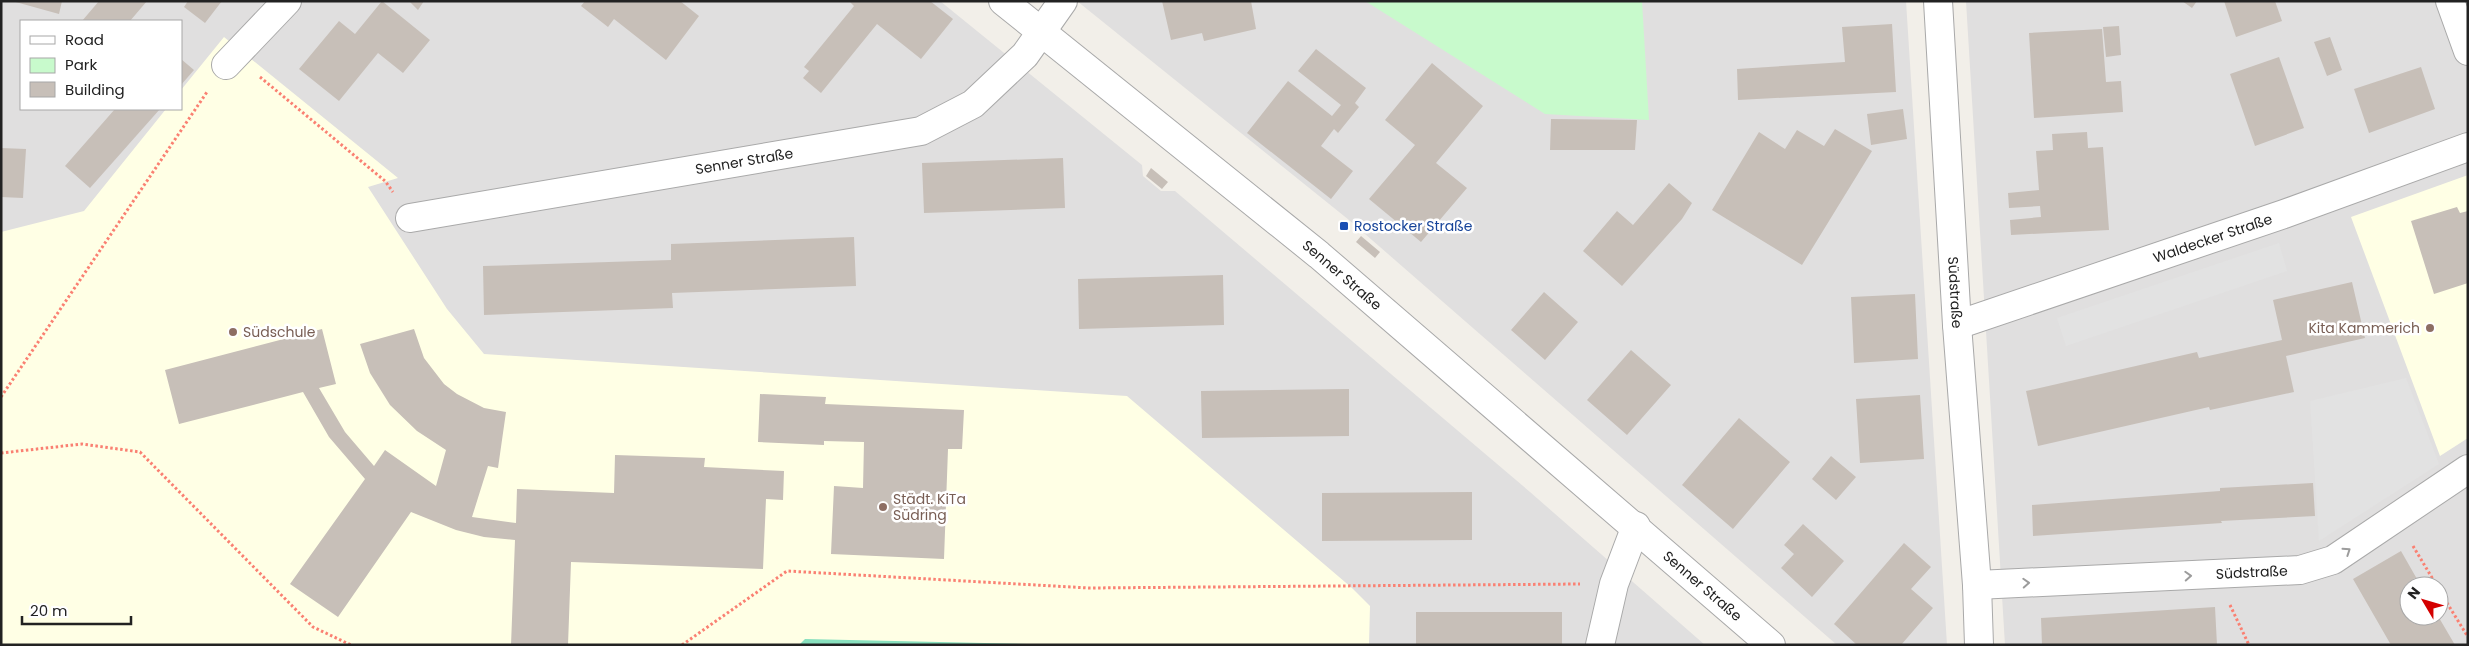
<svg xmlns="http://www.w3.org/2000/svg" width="2469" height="646" font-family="Poppins,sans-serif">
<rect width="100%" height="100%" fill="#f2efe9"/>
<path fill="#e0dfdf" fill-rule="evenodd" d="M1 1H940L1142 165 1143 176 1161 191H1175L1530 492 1705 645H1ZM21 21H181V109H21Z
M1077 1H1906L1947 645H1837L1349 220Z
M1966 1H2468V645H2005ZM2409 586H2439V616H2409Z"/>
<path fill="#ffffe5" d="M224 37 398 178 368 187 447 309 484 354 1127 396 1352 588 1370 606 1369 645H1V232L84 211 166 109H181V90Z
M2468 175V438L2440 456 2351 217Z"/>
<path fill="#c8facc" d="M1365 1H1642L1649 120 1545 114Z"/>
<path fill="#88e0be" d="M805 639 1070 645H799Z"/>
<path fill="#e2e2e2" d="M2279 243 2287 271 2066 346 2057 318Z
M2406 378 2439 464 2319 541 2310 401Z"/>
<path fill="#c7bfb8" d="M12 1H62L59 14Z
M99 1H147L130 21H82Z
M188 1H222L205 23 184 7Z
M382 1 430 40 403 73 378 53 339 101 299 69 339 21 355 34Z
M409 1H424L418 10Z
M585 1H680L699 16 666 60 614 19 608 27 581 6Z
M849 1H930L953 19 921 59 877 24 821 93 803 78 809 71 804 67 854 6Z
M1162 1H1251L1256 29 1204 41 1202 33 1171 40Z
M2182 1H2197L2192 8Z
M2224 1H2275L2282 21 2236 37Z
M1892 24 1896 92 1738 100 1737 69 1845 62 1842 27Z
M2119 26 2121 55 2106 57 2103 27Z
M2102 29 2106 82 2121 81 2123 112 2034 118 2029 33Z
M2330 37 2342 70 2327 76 2314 42Z
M1316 49 1366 88 1355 103 1359 107 1338 133 1334 129 1321 146 1353 171 1331 199 1247 133 1288 81 1332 116 1341 105 1298 71Z
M2279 57 2304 128 2255 146 2230 74Z
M181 59 194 70 181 85Z
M1432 63 1483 106 1436 163 1467 188 1421 242 1369 199 1415 145 1385 120Z
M2421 67 2435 109 2369 133 2354 89Z
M115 109H160L90 188 65 166Z
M1903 109 1907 139 1871 145 1867 114Z
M1551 119 1637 120 1635 150H1550Z
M1835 129 1872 151 1802 265 1712 210 1759 132 1785 149 1797 130 1824 146Z
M2087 132 2088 148 2103 147 2109 230 2011 235 2010 220 2041 217 2040 206 2009 208 2008 193 2039 190 2036 151 2053 150 2052 134Z
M1 148 26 149 23 198 1 197Z
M1063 158 1065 208 924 213 922 163Z
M1151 168 1168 182 1162 189 1146 176Z
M1669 183 1692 203 1682 219 1622 286 1583 251 1617 211 1633 225Z
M2457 207 2460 213 2468 211V283L2434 294 2411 221Z
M1361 236 1380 252 1375 258 1356 242Z
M854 237 856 286 672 293 673 308 484 315 483 266 671 260V244Z
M1223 275 1224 325 1079 329 1078 279Z
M2352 282 2365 338 2286 356 2294 392 2210 410 2209 407 2038 446 2026 391 2197 352 2199 358 2282 340 2273 300Z
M1544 292 1578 322 1545 360 1511 330Z
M1915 294 1918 359 1854 363 1851 297Z
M322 329 336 384 319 388 345 432 374 466 385 450 436 486 446 450 417 431 390 405 370 373 360 344 414 329 424 358 444 384 457 394 484 408 506 412 498 468 488 466 472 517 516 523 517 489 614 493 615 455 705 458 704 467 784 471 783 500 766 499 763 569 571 562 568 645H511L515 540 484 537 456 530 411 512 338 617 290 584 365 479 329 437 303 392 179 424 165 370Z
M1631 350 1671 385 1627 435 1587 400Z
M1349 389V436L1202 438 1201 391Z
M760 394 826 397 825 404 964 410 962 449H948L944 559 831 554 834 486 863 488 864 442 824 441V445L758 442Z
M1920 395 1924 459 1860 463 1856 399Z
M1739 418 1790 462 1733 529 1682 485Z
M1831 456 1856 477 1836 500 1812 479Z
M2313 483 2315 516 2221 521 2222 523 2033 536 2032 505 2220 491V488Z
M1472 492V540L1322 541V493Z
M1803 524 1844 561 1812 597 1781 568 1794 554 1784 545Z
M1904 543 1931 567 1911 589 1933 608 1901 645H1857L1834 624Z
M2401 551 2421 586H2409V616H2438L2455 645H2391L2353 579Z
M2215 607 2217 645H2042L2041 618Z
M1416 612H1562V645H1416Z"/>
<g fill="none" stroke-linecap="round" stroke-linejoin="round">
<defs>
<g id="minor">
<path id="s1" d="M1003 1 1319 255 1771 645"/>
<path id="s2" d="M1938 1 1957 325 1977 585 1979 645"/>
<path d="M2450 1 2468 51"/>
<path d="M226 65 287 1"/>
<path id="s3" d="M410 218 921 131 973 104 1025 55 1063 1"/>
<path id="s4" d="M1957 325 2284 214 2468 147"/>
<path id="s5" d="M1977 585 2300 570 2333 560 2468 469"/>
<path d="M1600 645 1614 584 1636 526"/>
</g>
</defs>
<use href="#minor" stroke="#a9a9a9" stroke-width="30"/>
<path stroke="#fa8072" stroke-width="3" stroke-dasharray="2.5 2.5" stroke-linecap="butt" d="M260 77 385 181 393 192
M1 397 207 92
M1 453 82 444 140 452 313 627 351 645
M2413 546 2437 586
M2439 590 2468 637
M2230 605 2249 645
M682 645 787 571 1089 588 1580 584"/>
<use href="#minor" stroke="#fff" stroke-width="28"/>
</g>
<defs><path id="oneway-chevron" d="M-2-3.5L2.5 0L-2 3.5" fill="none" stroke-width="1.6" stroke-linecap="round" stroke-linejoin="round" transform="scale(1.25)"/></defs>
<g stroke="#9c9c9c">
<use href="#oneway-chevron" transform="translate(2347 551) rotate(-34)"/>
<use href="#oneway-chevron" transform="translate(2188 576) rotate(-3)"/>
<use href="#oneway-chevron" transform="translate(2026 583) rotate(-3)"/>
</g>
<rect fill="#1a4fb4" stroke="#fff" stroke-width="2" x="1339" y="221" width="10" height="10" rx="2.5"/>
<g fill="#8d6e63" stroke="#fff" stroke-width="2">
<circle cx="2430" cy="328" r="5"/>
<circle cx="233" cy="332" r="5"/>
<circle cx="883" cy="507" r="5"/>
</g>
<g text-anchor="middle" stroke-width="5" stroke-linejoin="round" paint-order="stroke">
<g font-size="14" fill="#222" stroke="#fff">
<text dy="5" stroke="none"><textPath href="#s3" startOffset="339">Senner Straße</textPath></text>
<text dy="5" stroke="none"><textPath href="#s4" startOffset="270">Waldecker Straße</textPath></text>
<text dy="5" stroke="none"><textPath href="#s1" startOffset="436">Senner Straße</textPath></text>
<text dy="5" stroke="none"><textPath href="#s2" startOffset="292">Südstraße</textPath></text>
<text dy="5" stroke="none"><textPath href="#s5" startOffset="275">Südstraße</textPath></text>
<text dy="5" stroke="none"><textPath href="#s1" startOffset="912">Senner Straße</textPath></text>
</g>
<g font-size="14" fill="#164399" stroke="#fff" text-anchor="start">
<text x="1354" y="231">Rostocker Straße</text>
</g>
<g font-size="14" fill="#785e54" stroke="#fff" text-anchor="start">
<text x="2420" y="333" text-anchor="end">Kita Kammerich</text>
<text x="243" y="337">Südschule</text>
<text x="893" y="504">Städt. KiTa<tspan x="893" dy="16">Südring</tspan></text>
</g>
</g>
<rect width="2469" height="646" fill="none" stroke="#222222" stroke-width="5"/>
<rect x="20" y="20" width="162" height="90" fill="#ffffff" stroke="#a7a7a7"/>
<rect x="30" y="36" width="25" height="8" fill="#ffffff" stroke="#a7a7a7"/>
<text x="65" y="45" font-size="15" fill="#222222">Road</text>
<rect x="30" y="58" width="25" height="15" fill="#c8facc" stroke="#a7a7a7"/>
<text x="65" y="70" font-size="15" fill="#222222">Park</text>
<rect x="30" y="82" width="25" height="15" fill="#c7bfb8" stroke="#a7a7a7"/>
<text x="65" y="95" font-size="15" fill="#222222">Building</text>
<g transform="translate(2424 601) rotate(308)"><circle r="24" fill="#ffffff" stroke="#a7a7a7"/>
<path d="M0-4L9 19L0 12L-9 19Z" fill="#d40000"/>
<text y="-8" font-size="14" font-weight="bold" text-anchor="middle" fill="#222222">N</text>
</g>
<path d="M22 616v8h109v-8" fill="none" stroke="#222222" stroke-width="2.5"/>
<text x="30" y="616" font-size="15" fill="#222222" stroke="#ffffff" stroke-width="4" paint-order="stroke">20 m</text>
</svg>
